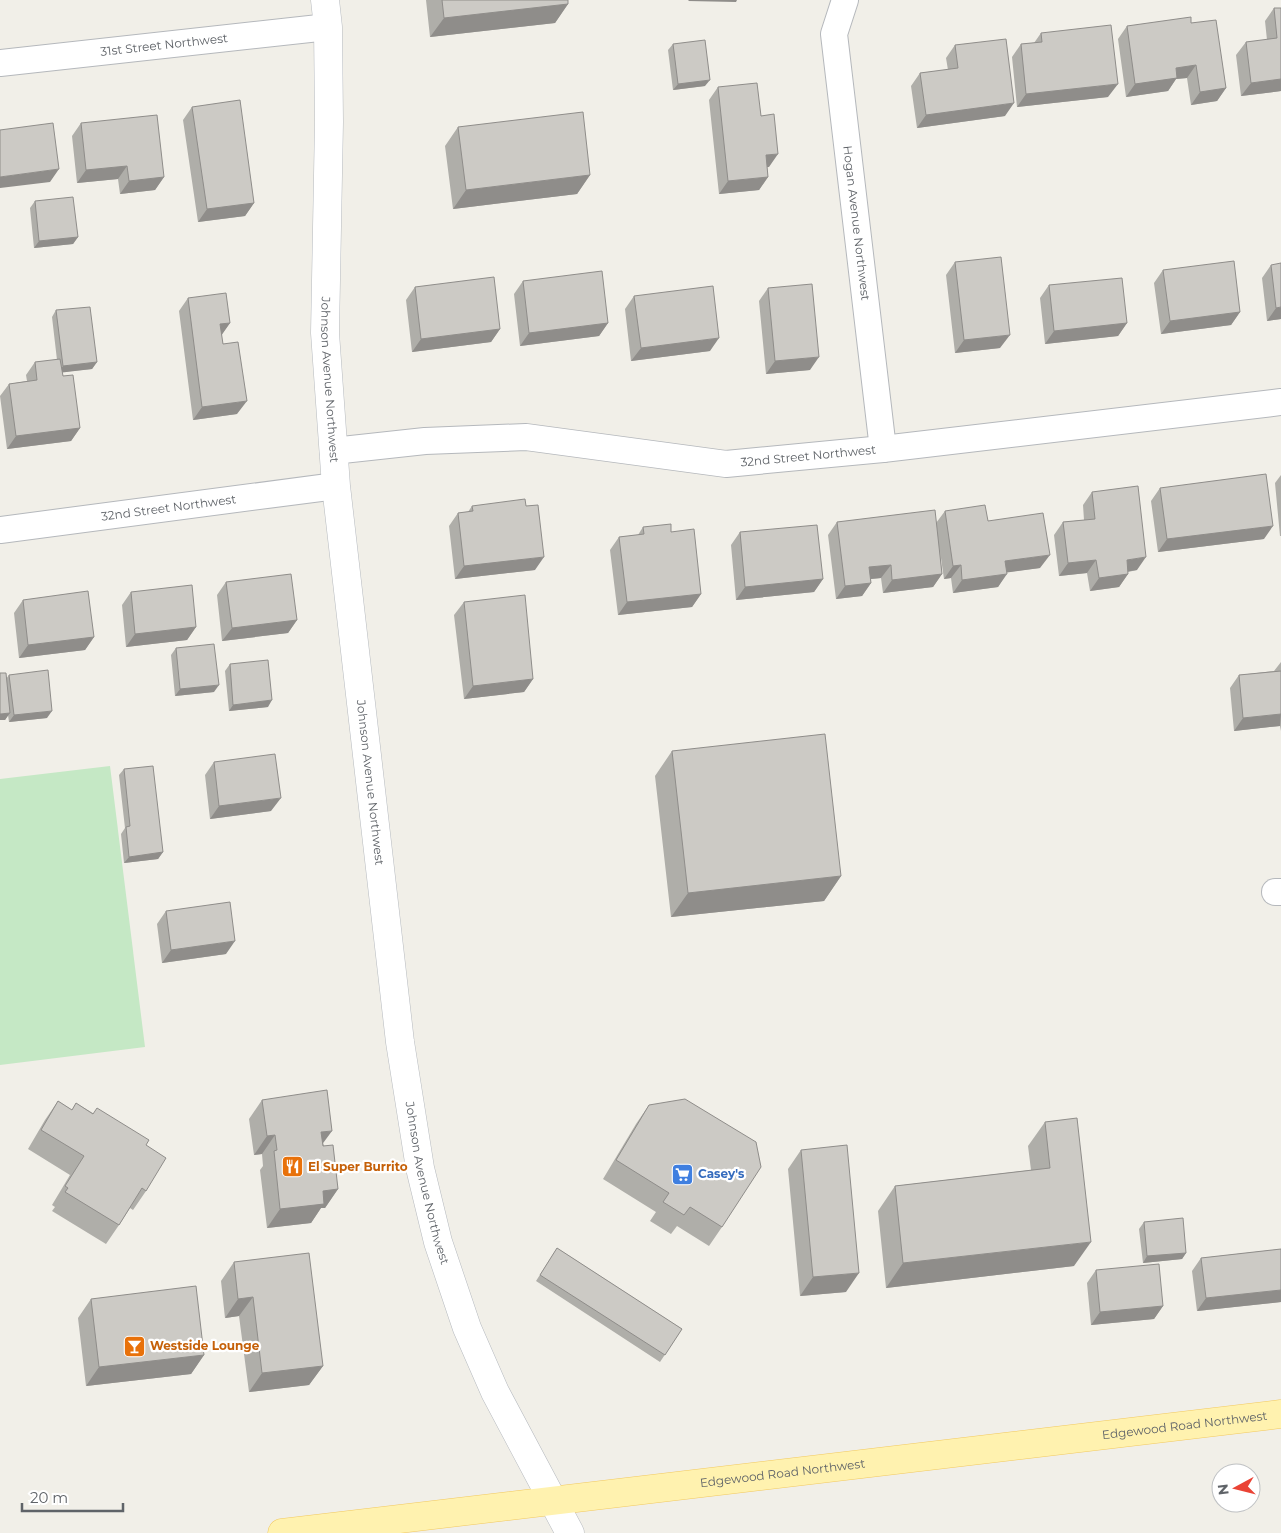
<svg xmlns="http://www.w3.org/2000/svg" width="1281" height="1533" font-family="Montserrat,sans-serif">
<rect width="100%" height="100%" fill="#f1efe8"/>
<path fill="#c5e8c5" d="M110 766 145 1047 0 1065V779Z"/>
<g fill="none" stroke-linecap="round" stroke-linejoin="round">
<defs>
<g id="street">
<path id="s1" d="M845 0 834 34 883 449"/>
<path id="s2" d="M0 63 328 27"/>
<path id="s3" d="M333 451 425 441 526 437 726 464 883 449 1281 402"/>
<path id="s4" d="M0 530 336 486"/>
<path d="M1275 892H1281"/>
</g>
<g id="secondary">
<path id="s5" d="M325 0 328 27 329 122 325 333 336 486 400 1042 420 1168 438 1242 467 1328 495 1392 570 1533"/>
</g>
<g id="primary">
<path id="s6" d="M282 1533 1281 1414"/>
</g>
</defs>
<use href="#street" stroke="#b5b8bc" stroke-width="28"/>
<use href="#secondary" stroke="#b6babf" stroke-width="29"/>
<use href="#primary" stroke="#f2c960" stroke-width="29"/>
<use href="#street" stroke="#fff" stroke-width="26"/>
<use href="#secondary" stroke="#fff" stroke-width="28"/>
<use href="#primary" stroke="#fff2af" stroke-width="28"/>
</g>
<path fill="#afaea9" d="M426 0H568V4L555 23 430 37Z
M1274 8H1281V91L1241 96 1236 55 1246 42 1267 40 1265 21Z
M1191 23 1226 88 1217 101 1191 105 1187 78 1176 79 1168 91 1126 97 1118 39 1127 26Z
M1041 33 1108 97 1017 107 1012 57 1021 44 1034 43Z
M673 44 705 86 673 90 668 50Z
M955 45 1005 116 917 128 911 86 920 73 948 70 946 58Z
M718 87 761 116 769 167H767L768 177 759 190 719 194 709 100Z
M192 107 254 203 245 216 198 222 183 120Z
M81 123 164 177 155 190 120 194 118 179 77 183 72 136Z
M458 127 590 175 577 194 453 209 445 146Z
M35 201 78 237 73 244 34 248 30 208Z
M955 262 1000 348 955 353 946 275Z
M1271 265 1281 319 1267 321 1262 278Z
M1163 270 1240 312 1231 325 1161 334 1154 283Z
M523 281 608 323 599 336 520 346 514 294Z
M1049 285 1127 323 1118 336 1045 344 1040 298Z
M415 287 500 329 491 342 412 352 406 300Z
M768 288 810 370 766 374 759 301Z
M634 296 710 351 631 361 625 309Z
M188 298 230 323 221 335 237 414 193 420 179 311Z
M56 310 97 362 92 369 62 372 63 376 80 428 71 441 7 449 0 396 9 384 27 381 26 375 35 362 57 360 52 317Z
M1281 475V536H1280L1275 483Z
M1160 488 1264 539 1158 552 1151 501Z
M1092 492 1137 570 1128 572V574L1119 587 1090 591 1087 573 1059 576 1054 535 1063 522 1084 520 1083 505Z
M472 506 535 570 455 579 449 526 458 513 468 512Z
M945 511 1040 568 1007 572 998 587 953 593 951 578 944 579 940 551 942 574 933 587 883 593 881 578 871 579V583L862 596 836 599 828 535 837 522 936 523Z
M643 527 671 532 701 594 692 607 618 615 610 550 619 537 638 535Z
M740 532 823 579 814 592 736 600 731 545Z
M226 582 297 620 288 633 222 641 217 595Z
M131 592 196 627 187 640 126 647 122 605Z
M23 600 94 637 85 650 19 658 14 613Z
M464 602 533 679 524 692 464 699 454 615Z
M176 648 214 692 175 696 171 655Z
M1281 662V731L1280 726 1234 731 1230 688 1239 675 1274 671Z
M230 664 268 707 229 711 225 671Z
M9 675 47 718 9 722 8 715 5 720 6 679Z
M672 751 841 876 824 901 671 917 655 776Z
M214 762 271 811 210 819 205 775Z
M124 769 163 852 158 859 124 863 121 834 125 828 119 775Z
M166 911 226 954 162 963 157 924Z
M262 1100 323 1143 338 1189 325 1208H321L311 1223 267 1228 260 1170 263 1166 262 1154 254 1155 249 1119Z
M58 1101 72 1110 76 1103 146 1145V1191L133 1210 130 1208 119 1225 106 1244 52 1211 55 1207 52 1205 70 1175 28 1149 45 1120Z
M649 1105 722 1227 709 1246 677 1226 671 1234 650 1221 656 1212 603 1179 636 1124Z
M1045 1122 1074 1266 886 1288 878 1211 895 1186 1031 1170 1028 1146Z
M801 1150 846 1292 800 1296 788 1169Z
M1144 1222 1186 1253 1182 1259 1143 1263 1139 1229Z
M557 1248 682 1329 660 1362 536 1281Z
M1281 1249V1302L1197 1311 1192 1271 1201 1258Z
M234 1262 323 1366 309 1385 249 1392 239 1316 225 1318 221 1281Z
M1096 1270 1163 1306 1154 1319 1091 1325 1087 1283Z
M91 1299 204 1355 191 1374 86 1386 78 1318Z"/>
<path fill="#8f8d8a" d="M689 0H737L736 2 688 1Z
M568 4 555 23 430 37 444 18Z
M1196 65 1187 78 1176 79 1168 91 1126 97 1135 84 1176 68Z
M1281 79V91L1241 96 1251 83Z
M710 80 705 86 673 90 678 84Z
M1118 84 1108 97 1017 107 1026 94Z
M1226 88 1217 101 1191 105 1200 92Z
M1014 103 1005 116 917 128 926 115Z
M778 154 769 167 757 168 766 155Z
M127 166 118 179 77 183 86 170Z
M59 169 50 182 0 188V177Z
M590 175 577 194 453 209 466 190Z
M164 177 155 190 120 194 129 181Z
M768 177 759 190 719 194 728 181Z
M254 203 245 216 198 222 207 209Z
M78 237 73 244 34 248 39 241Z
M1281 307V319L1267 321 1276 308Z
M1240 312 1231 325 1161 334 1170 321Z
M230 323 221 336 220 324Z
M608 323 599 336 520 346 529 333Z
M1127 323 1118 336 1045 344 1054 331Z
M500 329 491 342 412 352 421 339Z
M1010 335 1000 348 955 353 964 340Z
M719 338 710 351 631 361 641 348Z
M819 357 810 370 766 374 775 361Z
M97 362 92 369 58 373 63 366Z
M247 401 237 414 193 420 202 407Z
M80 428 71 441 7 449 16 436Z
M1273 526 1264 539 1158 552 1167 539Z
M1050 555 1040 568 996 574 1005 561Z
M544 557 535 570 455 579 464 566Z
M1146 557 1137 570 1118 573 1127 560Z
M1096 560 1087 573 1059 576 1068 563Z
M891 565 881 578 860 580 869 567Z
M961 565 951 578 944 579 953 566Z
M942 574 933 587 883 593 892 580Z
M1007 574 998 587 953 593 962 580Z
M1128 574 1119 587 1090 591 1099 578Z
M823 579 814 592 736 600 745 587Z
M871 583 862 596 836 599 845 586Z
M701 594 692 607 618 615 627 602Z
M297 620 288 633 222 641 232 628Z
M196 627 187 640 126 647 135 634Z
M94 637 85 650 19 658 28 645Z
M533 679 524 692 464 699 473 686Z
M219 685 214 692 175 696 180 689Z
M272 700 268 707 229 711 233 705Z
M52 711 47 718 9 722 14 715Z
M10 713 5 720H0V714Z
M1281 714 1280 726 1234 731 1243 718Z
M281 798 271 811 210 819 219 806Z
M163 852 158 859 124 863 129 857Z
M841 876 824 901 671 917 688 893Z
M235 941 226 954 162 963 171 950Z
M332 1131 318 1150 321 1132Z
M275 1135 262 1154 254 1155 267 1136Z
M338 1189 325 1208H321L311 1223 267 1228 280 1209 323 1191Z
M1091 1242 1074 1266 886 1288 903 1263Z
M1186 1253 1182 1259 1143 1263 1147 1256Z
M859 1273 846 1292 800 1296 813 1277Z
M1281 1290V1302L1197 1311 1206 1298Z
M253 1297 239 1316 225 1318 238 1299Z
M1163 1306 1154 1319 1091 1325 1100 1312Z
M204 1355 191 1374 86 1386 99 1367Z
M323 1366 309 1385 249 1392 262 1373Z"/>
<path fill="#cccac5" stroke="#8f8d8a" d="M442 0H568V4L444 18Z
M1274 8H1281V79L1251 83 1246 42 1277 38Z
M1191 17V23L1216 20 1226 88 1200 92 1196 65 1176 68 1177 78 1135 84 1127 26Z
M1111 25 1118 84 1026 94 1021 44 1042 42 1041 33Z
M1006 39 1014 103 926 115 920 73 958 68 955 45Z
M705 40 710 80 678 84 673 44Z
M757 83 761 116 774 114 778 154 766 155 768 177 728 181 718 87Z
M240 100 254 203 207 209 192 107Z
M583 112 590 175 466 190 458 127Z
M157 115 164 177 129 181 127 166 86 170 81 123Z
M53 123 59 169 0 177V130Z
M73 197 78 237 39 241 35 201Z
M1001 257 1010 335 964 340 955 262Z
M1234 261 1240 312 1170 321 1163 270Z
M1281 263V307L1276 308 1271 265Z
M602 271 608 323 529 333 523 281Z
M494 277 500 329 421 339 415 287Z
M1122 278 1127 323 1054 331 1049 285Z
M812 284 819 357 775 361 768 288Z
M713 286 719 338 641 348 634 296Z
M226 293 230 323 220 324 223 344 238 342 247 401 202 407 188 298Z
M90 307 97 362 63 366 56 310Z
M60 359 63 376 73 375 80 428 16 436 9 384 37 380 35 362Z
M1266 474 1273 526 1167 539 1160 488Z
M1138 486 1146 557 1127 560 1128 574 1099 578 1096 560 1068 563 1063 522 1095 519 1092 492Z
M525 499 526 506 538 505 544 557 464 566 458 513 473 511 472 506Z
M985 505 988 521 1043 513 1050 555 1005 561 1007 574 962 580 961 565 953 566 945 511Z
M935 510 942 574 892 580 891 565 869 567 871 583 845 586 837 522Z
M671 524V532L694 529 701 594 627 602 619 537 644 534 643 527Z
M817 525 823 579 745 587 740 532Z
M291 574 297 620 232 628 226 582Z
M192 585 196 627 135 634 131 592Z
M88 591 94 637 28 645 23 600Z
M525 595 533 679 473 686 464 602Z
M214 644 219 685 180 689 176 648Z
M268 660 272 700 233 705 230 664Z
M48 670 52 711 14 715 9 675Z
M1281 671V714L1243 718 1239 675Z
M0 673H6L10 713 0 714Z
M825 734 841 876 688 893 672 751Z
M275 754 281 798 219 806 214 762Z
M153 766 163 852 129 857 126 827 130 826 124 769Z
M230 902 235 941 171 950 166 911Z
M327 1090 332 1131 321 1132 323 1146 333 1145 338 1189 323 1191 324 1204 280 1209 274 1151 277 1150 275 1135 267 1136 262 1100Z
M685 1099 756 1142 761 1167 722 1227 690 1207 684 1215 663 1202 669 1193 616 1160 649 1105Z
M58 1101 72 1110 76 1103 93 1114 97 1108 149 1140 146 1145 166 1158 146 1191 142 1188 119 1225 65 1192 68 1188 65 1186 84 1156 41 1130Z
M1077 1118 1091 1242 903 1263 895 1186 1050 1168 1045 1122Z
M847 1145 859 1273 813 1277 801 1150Z
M1183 1218 1186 1253 1147 1256 1144 1222Z
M557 1248 682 1329 665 1355 540 1275Z
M1281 1249V1290L1206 1298 1201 1258Z
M309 1253 323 1366 262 1373 253 1297 238 1299 234 1262Z
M1159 1264 1163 1306 1100 1312 1096 1270Z
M196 1286 204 1355 99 1367 91 1299Z"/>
<defs>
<symbol id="restaurant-square" viewBox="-11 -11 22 22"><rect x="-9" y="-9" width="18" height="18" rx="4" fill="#e8710a" stroke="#fff"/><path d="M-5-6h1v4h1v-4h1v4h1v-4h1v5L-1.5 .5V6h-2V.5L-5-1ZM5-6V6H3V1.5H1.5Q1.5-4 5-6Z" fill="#fff"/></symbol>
<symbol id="supermarket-square" viewBox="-11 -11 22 22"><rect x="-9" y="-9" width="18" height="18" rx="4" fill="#3f7fe0" stroke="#fff"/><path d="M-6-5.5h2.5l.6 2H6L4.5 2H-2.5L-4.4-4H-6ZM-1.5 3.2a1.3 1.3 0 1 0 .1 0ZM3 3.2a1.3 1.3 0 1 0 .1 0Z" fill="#fff"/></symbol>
<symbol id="bar-square" viewBox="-11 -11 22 22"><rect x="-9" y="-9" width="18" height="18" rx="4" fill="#e8710a" stroke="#fff"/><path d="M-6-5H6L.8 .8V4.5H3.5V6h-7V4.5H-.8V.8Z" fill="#fff"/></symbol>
</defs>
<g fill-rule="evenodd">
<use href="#restaurant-square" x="280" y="1154" width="25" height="25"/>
<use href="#supermarket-square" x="670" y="1162" width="25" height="25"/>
<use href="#bar-square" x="122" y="1334" width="25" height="25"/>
</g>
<g text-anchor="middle" stroke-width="4.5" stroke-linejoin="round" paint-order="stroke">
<g font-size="12" fill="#5f6368" stroke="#fff">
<text dy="4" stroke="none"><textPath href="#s2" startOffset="165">31st Street Northwest</textPath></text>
<text dy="4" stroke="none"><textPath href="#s1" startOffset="226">Hogan Avenue Northwest</textPath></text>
<text dy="4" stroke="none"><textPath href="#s5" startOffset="380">Johnson Avenue Northwest</textPath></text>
<text dy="4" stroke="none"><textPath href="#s3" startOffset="478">32nd Street Northwest</textPath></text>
<text dy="4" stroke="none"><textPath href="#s4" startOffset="170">32nd Street Northwest</textPath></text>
<text dy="4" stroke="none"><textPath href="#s5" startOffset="785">Johnson Avenue Northwest</textPath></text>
<text dy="4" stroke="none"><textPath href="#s5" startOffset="1190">Johnson Avenue Northwest</textPath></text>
<text dy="4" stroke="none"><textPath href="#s6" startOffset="909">Edgewood Road Northwest</textPath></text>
<text dy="4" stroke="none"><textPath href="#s6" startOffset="504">Edgewood Road Northwest</textPath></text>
</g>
<g font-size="12" font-weight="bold" fill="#c56008" stroke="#fff" text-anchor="start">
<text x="308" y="1171">El Super Burrito</text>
<text x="150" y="1350">Westside Lounge</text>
</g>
<g font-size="12" font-weight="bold" fill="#366cbe" stroke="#fff" text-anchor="start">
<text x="698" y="1178">Casey's</text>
</g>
</g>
<g transform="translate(1236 1488) rotate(263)"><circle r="24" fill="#ffffff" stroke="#bfc1c3"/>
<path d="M0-4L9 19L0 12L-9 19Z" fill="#ea4335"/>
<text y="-8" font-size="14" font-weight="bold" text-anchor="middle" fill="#5f6368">N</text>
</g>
<path d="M22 1503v8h101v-8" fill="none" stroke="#5f6368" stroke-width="2.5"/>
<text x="30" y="1503" font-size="15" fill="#5f6368" stroke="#ffffff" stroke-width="4" paint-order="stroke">20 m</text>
</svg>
